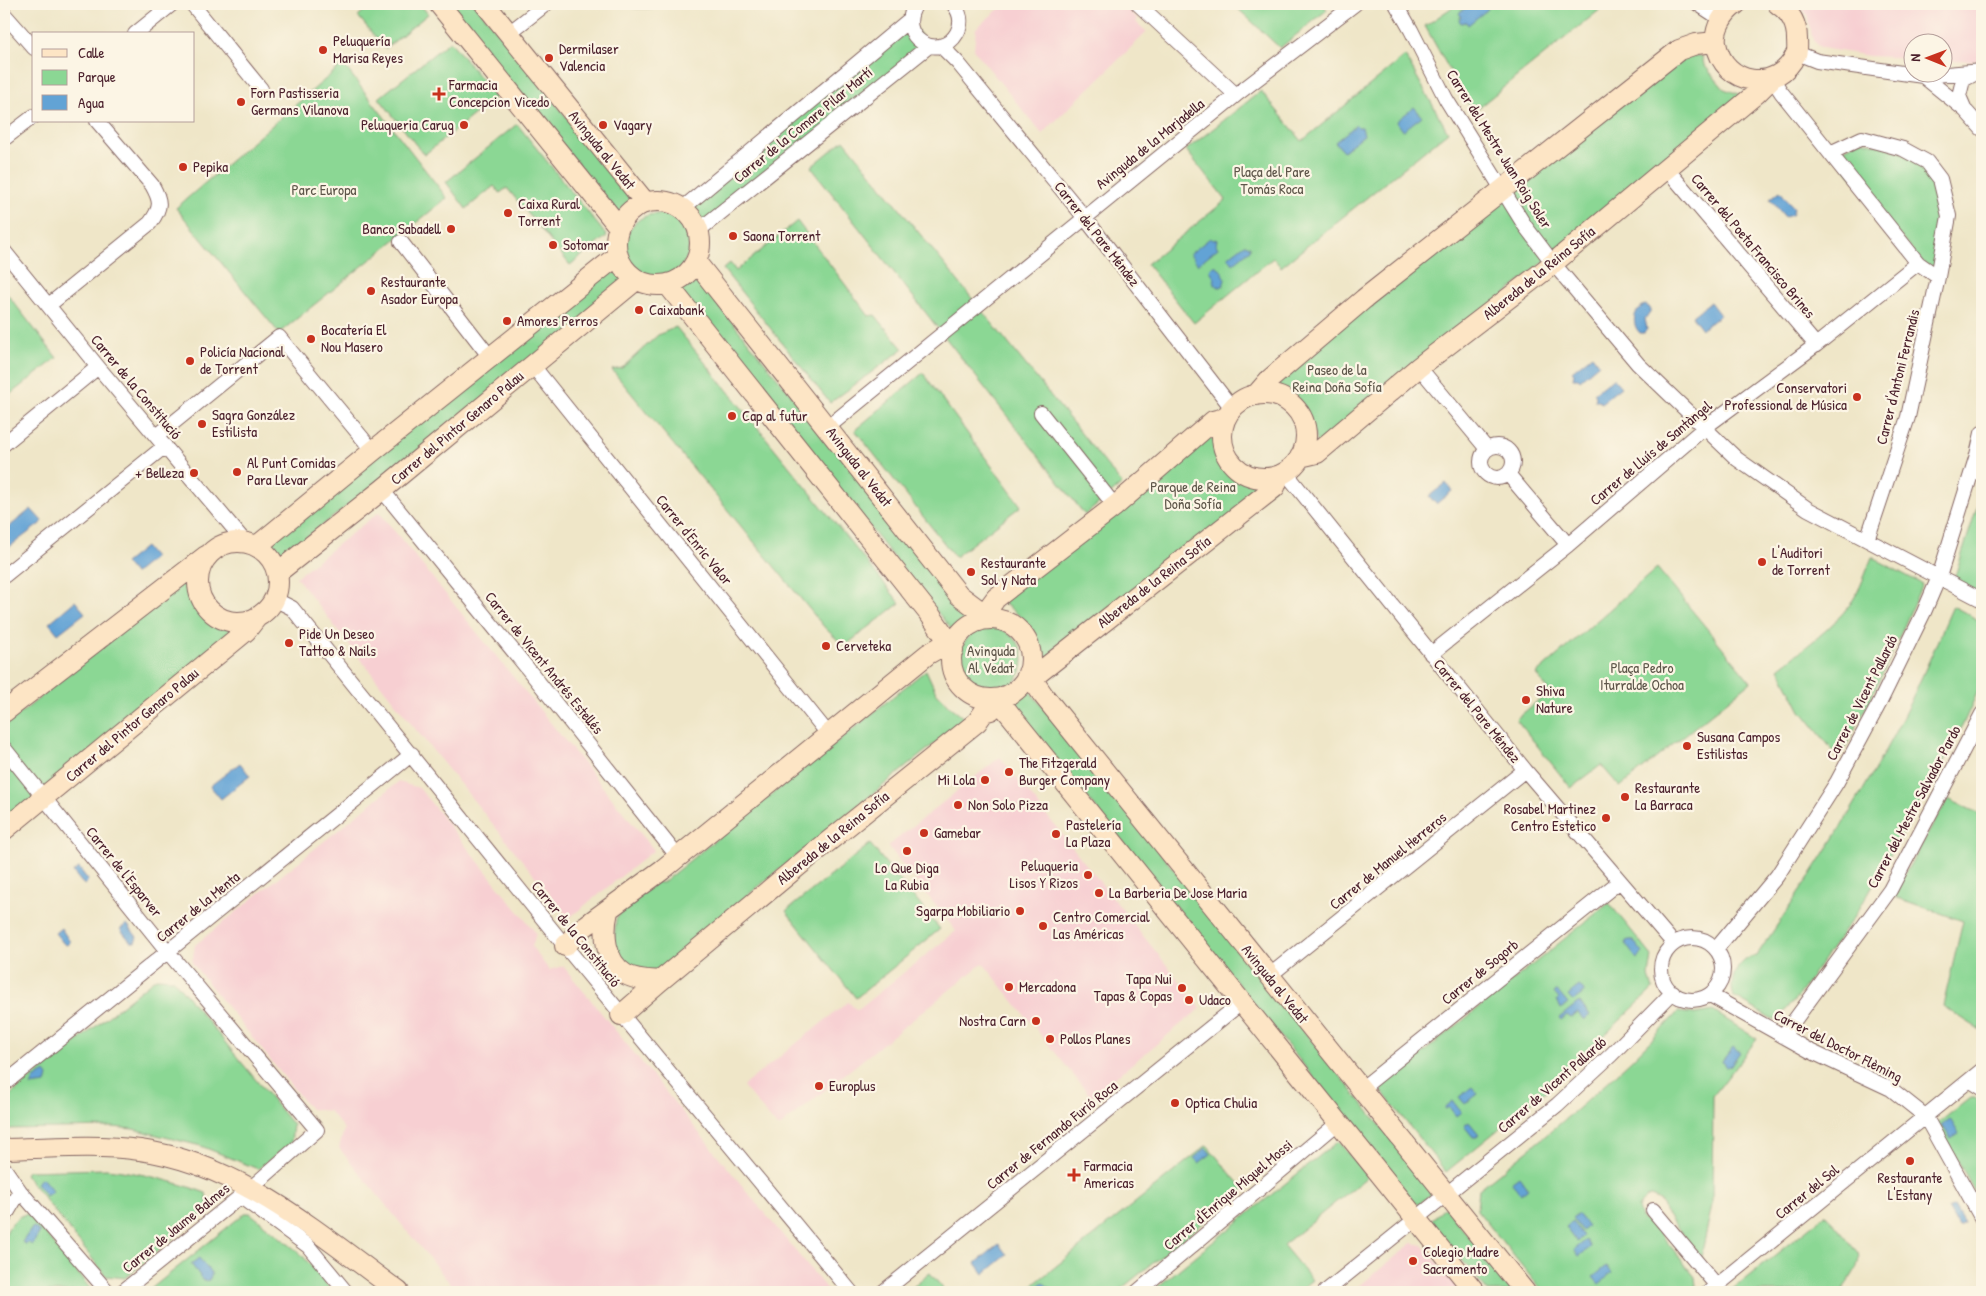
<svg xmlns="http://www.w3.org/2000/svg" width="1986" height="1296" font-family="'Patrick Hand',sans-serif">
<rect width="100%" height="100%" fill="#fcf5e5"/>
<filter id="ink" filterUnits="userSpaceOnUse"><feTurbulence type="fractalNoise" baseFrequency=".02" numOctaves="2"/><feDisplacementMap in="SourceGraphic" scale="10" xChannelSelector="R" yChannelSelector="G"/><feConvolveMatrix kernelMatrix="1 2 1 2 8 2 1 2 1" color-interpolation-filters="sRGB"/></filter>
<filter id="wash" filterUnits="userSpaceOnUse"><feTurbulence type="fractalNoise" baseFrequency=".0096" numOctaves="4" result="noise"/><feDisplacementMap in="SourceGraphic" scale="20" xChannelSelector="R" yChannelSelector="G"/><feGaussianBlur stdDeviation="1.12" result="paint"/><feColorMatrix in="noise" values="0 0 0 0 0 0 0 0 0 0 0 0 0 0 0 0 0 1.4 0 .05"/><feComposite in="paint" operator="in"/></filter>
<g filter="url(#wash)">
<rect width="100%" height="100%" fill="#efe6c8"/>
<path fill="#f7cfd2" d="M1005 4H1122L1138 19 1136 22 1147 32 1042 134 974 50 976 28Z
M1799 4H1982V61L1944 60V42H1914L1913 58 1869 56 1822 48 1817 45 1813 40 1807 15Z
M379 512 654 850 569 918 413 726 296 577Z
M1000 757 1201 1008 1091 1097 983 963 778 1128 743 1086 848 1002 857 1010 956 931 888 846Z
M398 782 419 788 536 933 532 947 549 970 563 966 829 1292H457L339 1148 344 1129 329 1111 310 1109 192 963 195 945Z
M1412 1243 1423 1245 1461 1292H1352Z"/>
<path fill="#8bd794" stroke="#6a7b60" d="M359 4H420L428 14 385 49 358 16 364 11Z
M447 4H475L636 203 621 216Z
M620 4H669C653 9 636 11 620 4Z
M1233 4H1323L1327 10 1280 48Z
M1457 4H1607L1473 112 1425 26Z
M909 20 929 46 699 230 692 217 683 208Z
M450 41 496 97 424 155 379 98Z
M1681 55 1702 56 1704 65 1724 89 1742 95 1319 451C1307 408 1301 401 1261 380Z
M1405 56 1448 132 1281 267 1273 258 1194 323 1147 264 1226 200 1186 150 1261 91 1302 141Z
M343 64 447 198 279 333 176 208Z
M517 124 607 236 570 265 507 188 500 193 494 186 466 209 446 182Z
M844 140 1122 484 1085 515 811 167Z
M1861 140C1906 151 1941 160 1945 214 1946 228 1938 256 1935 271L1920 260 1834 154Z
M625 246a32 32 0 1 1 64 0a32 32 0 1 1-64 0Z
M797 221 869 316 875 315 903 349 830 403 723 269 730 263 736 271Z
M617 256 623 269 636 280 274 563 266 552 257 546Z
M694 275 970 615 954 629H951L678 288Z
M4 290 57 358 4 399Z
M676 327 900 603 846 645 841 643 825 628 612 370 622 368 658 335Z
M923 373 1021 506 955 557 855 430Z
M1217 417 1218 449 1237 477 1275 487 1045 667C1037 628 1028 621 996 598Z
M1982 491V596L1959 584 1955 576Z
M1872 557 1922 584C1897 644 1871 702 1839 758L1801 711 1779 668C1804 648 1832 629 1851 603 1860 590 1866 572 1872 557Z
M1657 568 1751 682 1620 787 1601 765 1571 788 1516 719 1549 692 1536 674Z
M195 571C189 606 208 628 243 630L4 822V727Z
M1953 606 1982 622V682L1956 740 1858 911 1795 1000 1776 1021 1734 997C1727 980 1739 958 1757 955 1806 883 1854 811 1894 734 1916 693 1934 649 1953 606Z
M959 660a32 32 0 1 1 64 0a32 32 0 1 1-64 0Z
M926 670 936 692 949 706 965 719 700 934 703 939 660 969 650 971 636 968 625 961 618 954 614 943 616 919 621 910 657 882 662 883Z
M1028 689 1433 1191 1432 1193 1419 1204 1415 1203 1012 704V701Z
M1948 799 1982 815V1031L1943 1006 1963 921 1892 896Z
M870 844 940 929 856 998 786 911Z
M1609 903 1652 956 1649 976 1653 989 1547 1090 1446 1172 1379 1088Z
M156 978 173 979 293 1125 291 1143 258 1169 201 1146 133 1129 113 1127 4 1129V1100Z
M1713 1011 1757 1039 1713 1096 1712 1205 1701 1257 1665 1212 1660 1200 1651 1196 1646 1197 1638 1208 1641 1218 1646 1222 1652 1223 1695 1277 1696 1286 1689 1292H1543L1477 1210 1479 1189C1549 1134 1618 1078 1678 1012L1695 1014Z
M1970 1098H1974L1982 1103V1188L1976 1193 1937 1124Z
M1338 1141 1367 1177 1283 1245 1312 1280 1297 1292H1151Z
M1207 1145 1244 1190 1117 1292H1024Z
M107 1169C142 1173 173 1181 206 1193L209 1209 125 1278 106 1276 25 1174 27 1171Z
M1445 1208 1516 1292H1488L1432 1223V1219Z
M245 1213H250L302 1255 333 1292H147Z
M27 1214 33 1218 93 1292H4C4 1278 1 1252 4 1239 6 1229 16 1215 27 1214Z
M1826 1214 1858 1253C1862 1266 1847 1282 1841 1292H1729Z
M930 1273 946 1292H907Z"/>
<path fill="#62a3d5" stroke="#566180" d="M1471 4H1485L1488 9 1468 25 1466 22 1461 23 1459 20 1461 16 1459 13Z
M1414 107 1422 116 1404 130 1399 127 1397 121Z
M1356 125 1358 127H1362L1364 135 1343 151 1335 142Z
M1780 191 1794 209 1792 215 1785 217 1770 199Z
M1210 238 1212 240 1217 239 1216 245 1218 248 1198 264 1190 254Z
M1245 244 1250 246V250L1233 264 1228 257Z
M1213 266H1217L1223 273 1225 280 1223 286 1219 287 1214 284V277L1210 270Z
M1710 302 1720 315 1702 329 1692 316Z
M1645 305 1649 307 1651 310 1645 319 1647 329 1644 333H1640C1631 324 1633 310 1645 305Z
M1592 355 1599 364 1580 380 1578 378H1573L1574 373 1572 371Z
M1613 378 1621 387 1601 403 1599 401H1595L1596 396 1594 393Z
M1446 483 1452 491 1436 504 1429 496Z
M31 509 42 521 41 523 4 551V531Z
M145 547 154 558 134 574 125 563Z
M75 601 85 613 58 634 49 623Z
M240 763 250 776 221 799 210 786Z
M79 868 88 880 85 885 82 883 73 872Z
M127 924 137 937 135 942H131L120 929Z
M61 928 70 942 67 945 64 944 55 933Z
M1629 940H1633L1643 953 1637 959 1626 945V941Z
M1579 986 1583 989 1584 993 1573 1001 1568 995Z
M1557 991 1568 1004 1561 1009 1557 1000 1559 999 1554 993Z
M1579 1002 1590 1015 1584 1020 1578 1013 1571 1018 1567 1015 1561 1020 1559 1018Z
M1733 1047 1740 1052 1730 1066 1725 1067 1722 1061Z
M45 1072 48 1076 46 1084 31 1086 34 1079Z
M1472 1087 1478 1094 1465 1104 1459 1097Z
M1453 1101 1461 1112 1456 1116 1449 1107 1446 1109 1444 1108Z
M1950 1119 1959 1134 1951 1139 1942 1125Z
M1469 1122 1479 1134 1478 1137H1473L1464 1126Z
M1206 1148 1211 1154 1199 1163 1194 1158Z
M1519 1176 1528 1188 1521 1194 1511 1182Z
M42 1178 53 1191 46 1196 36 1183Z
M1954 1206 1964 1223 1958 1226 1948 1209Z
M1578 1214 1588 1226 1582 1231 1572 1219Z
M1572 1222 1583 1236 1577 1242 1566 1227Z
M33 1227 40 1232 32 1245 28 1242 26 1244 22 1242Z
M1586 1240 1591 1247 1579 1256 1574 1250Z
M999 1244 1007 1255 984 1274 976 1263Z
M199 1258 212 1274 209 1280 204 1281 191 1264Z
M1607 1266 1612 1273 1599 1284 1593 1277Z
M1043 1282 1050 1289 1046 1292H1030Z"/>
</g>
<g filter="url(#ink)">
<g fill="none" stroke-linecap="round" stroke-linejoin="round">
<defs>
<path id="street" d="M192 4 261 89
M916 4C894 38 940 63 957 33 963 22 960 12 953 4
M1138 4 1236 95
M1396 4 1411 30 1446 99 1525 226 1553 263 1638 364 1737 459 1808 509 1982 600
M1698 4 1721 19
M4 14 34 48
M509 33 546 4
M135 34 172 4
M941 46 958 63 1085 218 1232 408
M1797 53 1817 61 1923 76 1982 71
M1923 76 1965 110 1982 129
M1772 78 1781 92 1918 263 1938 277 1908 417 1867 540
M1965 110 1959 96 1963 80 1976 73
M4 139 34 116
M1830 153 1862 138 1903 149 1927 162 1940 179 1949 216 1938 277
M1666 168 1816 345
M683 208 909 20
M699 230 929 46
M401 242 490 357
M4 251 98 367 245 542
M49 305 150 223C162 207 161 201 152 185L97 121
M533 366 829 735
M1419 367 1487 449
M1041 413 1115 506
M828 427 1236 95 1355 4
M157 436 279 337 373 451
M4 444 98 367
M1481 462a16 16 0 1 1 32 0a16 16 0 1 1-32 0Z
M1286 473 1525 770 1674 944
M1508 474 1568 545
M382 490 528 669 678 857
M4 576 165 446
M274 599 292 608 565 946 851 1292
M1431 654 1568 545 1704 428 1816 345 1918 263
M4 748 168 952 317 1130 251 1188 122 1292
M1661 969a31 31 0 1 1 62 0a31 31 0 1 1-62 0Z
M1716 949 1777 876 1837 782 1879 704 1924 612 1939 577 1977 455 1982 433
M1269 976 1525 770
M1710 995 1810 1051 1891 1089 1925 1116 1982 1219
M1783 1036 1890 890 1982 714
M1971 1081 1982 1088
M4 1084 412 754
M1361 1089 1620 881
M4 1168 20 1191 108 1292
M241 1197 308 1246 346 1292
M1653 1210 1717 1286
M4 1218 20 1191
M883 1292 1241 1003
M1137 1292 1339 1122
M1325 1292 1557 1105 1611 1055 1673 992
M1709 1292 1982 1070"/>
<path id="secondary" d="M439 4 619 227
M485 4 645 202
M1736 4C1724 12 1714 28 1716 43 1723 86 1778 94 1796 54 1798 50 1797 43 1797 39 1797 24 1790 12 1778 4
M616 243a42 42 0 1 1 84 0a42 42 0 1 1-84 0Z
M696 262 959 595 991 619
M668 285 931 616 949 642 953 650
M1222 436a42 42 0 1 1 84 0a42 42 0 1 1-84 0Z
M1256 395 1269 380 1364 299 1679 50 1696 44 1716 42
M1300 457 1317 453 1419 367 1545 270 1757 93 1772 78
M198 582a40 40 0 1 1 80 0a40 40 0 1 1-80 0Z
M257 546 373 451 617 256
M277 573 382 490 636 280
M951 659a40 40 0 1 1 80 0a40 40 0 1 1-80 0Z
M979 621 996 598 1115 506 1213 421 1225 418
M1028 673 1043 695 1525 1292
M1023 683 1031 679 1275 487 1279 476
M993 699 1000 702 1475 1292
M4 712 206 556
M4 830 246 631 257 617
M608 911C603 932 604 961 625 974 635 980 649 980 660 981
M565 946 580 930 662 870 928 654 949 642 956 640
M621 1015 660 981 809 857 977 722 984 712 991 710 1005 696
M4 1149C49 1148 95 1144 140 1150 241 1164 319 1234 399 1292"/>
</defs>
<use href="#street" stroke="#846562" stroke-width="16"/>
<use href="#secondary" stroke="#846562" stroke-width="22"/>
<use href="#street" stroke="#fff" stroke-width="14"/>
<use href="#secondary" stroke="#fde5c5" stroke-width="20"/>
</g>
</g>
<g fill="#c8321e" stroke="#fcf5e5" stroke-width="2">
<circle cx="323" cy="50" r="5"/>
<circle cx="549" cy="58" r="5"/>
<path d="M436.5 86.5h5v5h5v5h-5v5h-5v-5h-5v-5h5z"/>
<circle cx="241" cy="102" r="5"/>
<circle cx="464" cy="125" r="5"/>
<circle cx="603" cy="125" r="5"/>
<circle cx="183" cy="167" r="5"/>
<circle cx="508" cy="213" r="5"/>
<circle cx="451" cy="229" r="5"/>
<circle cx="733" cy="236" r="5"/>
<circle cx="553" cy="245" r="5"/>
<circle cx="371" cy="291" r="5"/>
<circle cx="639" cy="310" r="5"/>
<circle cx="507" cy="321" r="5"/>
<circle cx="311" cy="339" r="5"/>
<circle cx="190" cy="361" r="5"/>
<circle cx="1857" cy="397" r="5"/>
<circle cx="732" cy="416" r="5"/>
<circle cx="202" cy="424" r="5"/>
<circle cx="237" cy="472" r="5"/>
<circle cx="194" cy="473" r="5"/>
<circle cx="1762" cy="562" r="5"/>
<circle cx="971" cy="572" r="5"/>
<circle cx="289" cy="643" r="5"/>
<circle cx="826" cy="646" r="5"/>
<circle cx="1526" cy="700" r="5"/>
<circle cx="1687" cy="746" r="5"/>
<circle cx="1009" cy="772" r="5"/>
<circle cx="985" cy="780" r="5"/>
<circle cx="1625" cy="797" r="5"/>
<circle cx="958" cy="805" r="5"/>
<circle cx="1606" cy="818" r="5"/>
<circle cx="924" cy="833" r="5"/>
<circle cx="1056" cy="834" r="5"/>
<circle cx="907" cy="851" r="5"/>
<circle cx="1088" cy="875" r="5"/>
<circle cx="1099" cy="893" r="5"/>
<circle cx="1020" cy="911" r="5"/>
<circle cx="1043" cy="926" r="5"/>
<circle cx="1009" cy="987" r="5"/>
<circle cx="1182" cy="988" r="5"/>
<circle cx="1189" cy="1000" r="5"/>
<circle cx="1036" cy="1021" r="5"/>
<circle cx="1050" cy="1039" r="5"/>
<circle cx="819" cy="1086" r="5"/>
<circle cx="1175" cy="1103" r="5"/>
<circle cx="1910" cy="1161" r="5"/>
<path d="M1071.5 1167.5h5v5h5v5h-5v5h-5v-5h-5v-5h5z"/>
<circle cx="1413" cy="1261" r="5"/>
</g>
<g text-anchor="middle" stroke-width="4.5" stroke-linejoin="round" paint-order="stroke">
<g font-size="15" fill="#4a1f2b" stroke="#fcf5e5" text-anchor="start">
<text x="333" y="46">Peluquería<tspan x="333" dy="17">Marisa Reyes</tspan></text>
<text x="559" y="54">Dermilaser<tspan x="559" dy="17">Valencia</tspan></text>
<text x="449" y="90">Farmacia<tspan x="449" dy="17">Concepcion Vicedo</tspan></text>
<text x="251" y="98">Forn Pastisseria<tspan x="251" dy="17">Germans Vilanova</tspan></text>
<text x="454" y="130" text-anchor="end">Peluqueria Carug</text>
<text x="613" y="130">Vagary</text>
<text x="193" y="172">Pepika</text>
<text x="518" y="209">Caixa Rural<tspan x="518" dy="17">Torrent</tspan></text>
<text x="441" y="234" text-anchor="end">Banco Sabadell</text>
<text x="743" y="241">Saona Torrent</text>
<text x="563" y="250">Sotomar</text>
<text x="381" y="287">Restaurante<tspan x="381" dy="17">Asador Europa</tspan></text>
<text x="649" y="315">Caixabank</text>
<text x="517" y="326">Amores Perros</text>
<text x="321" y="335">Bocatería El<tspan x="321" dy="17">Nou Masero</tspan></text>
<text x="200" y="357">Policía Nacional<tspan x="200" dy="17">de Torrent</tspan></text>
<text x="1847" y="393" text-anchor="end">Conservatori<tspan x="1847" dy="17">Professional de Música</tspan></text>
<text x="212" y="420">Sagra González<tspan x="212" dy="17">Estilista</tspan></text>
<text x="742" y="421">Cap al futur</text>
<text x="247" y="468">Al Punt Comidas<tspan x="247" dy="17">Para Llevar</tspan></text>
<text x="184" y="478" text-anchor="end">+ Belleza</text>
<text x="1772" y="558">L'Auditori<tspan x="1772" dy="17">de Torrent</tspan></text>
<text x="981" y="568">Restaurante<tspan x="981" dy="17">Sol y Nata</tspan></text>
<text x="299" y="639">Pide Un Deseo<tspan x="299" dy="17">Tattoo &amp; Nails</tspan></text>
<text x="836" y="651">Cerveteka</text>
<text x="1536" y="696">Shiva<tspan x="1536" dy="17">Nature</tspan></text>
<text x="1697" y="742">Susana Campos<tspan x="1697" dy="17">Estilistas</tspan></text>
<text x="1019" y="768">The Fitzgerald<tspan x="1019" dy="17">Burger Company</tspan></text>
<text x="975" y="785" text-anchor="end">Mi Lola</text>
<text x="1635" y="793">Restaurante<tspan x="1635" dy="17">La Barraca</tspan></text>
<text x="968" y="810">Non Solo Pizza</text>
<text x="1596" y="814" text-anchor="end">Rosabel Martinez<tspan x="1596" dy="17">Centro Estetico</tspan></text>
<text x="1066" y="830">Pastelería<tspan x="1066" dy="17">La Plaza</tspan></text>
<text x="934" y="838">Gamebar</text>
<text x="1078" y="871" text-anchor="end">Peluqueria<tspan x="1078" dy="17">Lisos Y Rizos</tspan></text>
<text x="907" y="873" text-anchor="middle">Lo Que Diga<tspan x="907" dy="17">La Rubia</tspan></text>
<text x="1109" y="898">La Barberia De Jose Maria</text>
<text x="1010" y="916" text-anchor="end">Sgarpa Mobiliario</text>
<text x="1053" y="922">Centro Comercial<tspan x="1053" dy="17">Las Américas</tspan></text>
<text x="1172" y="984" text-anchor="end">Tapa Nui<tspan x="1172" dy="17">Tapas &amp; Copas</tspan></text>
<text x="1019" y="992">Mercadona</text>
<text x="1199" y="1005">Udaco</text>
<text x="1026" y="1026" text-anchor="end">Nostra Carn</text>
<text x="1060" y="1044">Pollos Planes</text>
<text x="829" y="1091">Europlus</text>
<text x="1185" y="1108">Optica Chulia</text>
<text x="1084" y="1171">Farmacia<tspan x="1084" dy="17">Americas</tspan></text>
<text x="1910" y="1183" text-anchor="middle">Restaurante<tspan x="1910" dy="17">L'Estany</tspan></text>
<text x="1423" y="1257">Colegio Madre<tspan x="1423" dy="17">Sacramento</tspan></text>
</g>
<g font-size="15" fill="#4a1f2b" stroke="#fcf5e5">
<text transform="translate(803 125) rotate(-39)" y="5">Carrer de la Comare Pilar Martí</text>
<text transform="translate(1150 144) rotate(-39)" y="5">Avinguda de la Marjadella</text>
<text transform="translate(1499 149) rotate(58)" y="5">Carrer del Mestre Juan Roig Soler</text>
<text transform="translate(602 150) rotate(51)" y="5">Avinguda al Vedat</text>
<text transform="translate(1097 234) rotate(52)" y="5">Carrer del Pare Méndez</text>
<text transform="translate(1753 246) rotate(50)" y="5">Carrer del Poeta Francisco Brines</text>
<text transform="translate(1539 273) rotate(-39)" y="5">Albereda de la Reina Sofía</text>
<text transform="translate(1898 377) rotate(-76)" y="5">Carrer d'Antoni Ferrandis</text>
<text transform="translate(136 387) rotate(50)" y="5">Carrer de la Constitució</text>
<text transform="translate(457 428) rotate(-40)" y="5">Carrer del Pintor Genaro Palau</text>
<text transform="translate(1651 453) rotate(-40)" y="5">Carrer de Lluís de Santàngel</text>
<text transform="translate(859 467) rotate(52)" y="5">Avinguda al Vedat</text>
<text transform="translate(694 540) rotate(51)" y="5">Carrer d'Enric Valor</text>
<text transform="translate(1154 582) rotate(-38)" y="5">Albereda de la Reina Sofía</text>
<text transform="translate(544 663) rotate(51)" y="5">Carrer de Vicent Andrés Estellés</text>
<text transform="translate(1862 698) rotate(-63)" y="5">Carrer de Vicent Pallardó</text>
<text transform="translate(1477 711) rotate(51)" y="5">Carrer del Pare Méndez</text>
<text transform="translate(132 725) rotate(-40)" y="5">Carrer del Pintor Genaro Palau</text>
<text transform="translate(1914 807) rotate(-62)" y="5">Carrer del Mestre Salvador Pardo</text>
<text transform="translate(833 838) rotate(-39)" y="5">Albereda de la Reina Sofía</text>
<text transform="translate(1388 861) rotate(-39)" y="5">Carrer de Manuel Herreros</text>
<text transform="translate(124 872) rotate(51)" y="5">Carrer de l'Esparver</text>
<text transform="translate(198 907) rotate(-39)" y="5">Carrer de la Menta</text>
<text transform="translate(576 934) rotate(51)" y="5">Carrer de la Constitució</text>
<text transform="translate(1480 972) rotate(-39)" y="5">Carrer de Sogorb</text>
<text transform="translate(1275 984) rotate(51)" y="5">Avinguda al Vedat</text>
<text transform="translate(1838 1046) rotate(27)" y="5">Carrer del Doctor Flèming</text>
<text transform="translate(1552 1085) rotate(-41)" y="5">Carrer de Vicent Pallardó</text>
<text transform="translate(1052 1135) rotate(-39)" y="5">Carrer de Fernando Furió Roca</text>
<text transform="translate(1807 1192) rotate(-39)" y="5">Carrer del Sol</text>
<text transform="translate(1228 1195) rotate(-40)" y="5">Carrer d'Enrique Miquel Mossi</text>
<text transform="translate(176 1228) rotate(-39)" y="5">Carrer de Jaume Balmes</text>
</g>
<g font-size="15" fill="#5e564a" stroke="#fcf5e5">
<text x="1272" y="177">Plaça del Pare<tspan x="1272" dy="17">Tomás Roca</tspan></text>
<text x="324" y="195">Parc Europa</text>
<text x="1337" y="375">Paseo de la<tspan x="1337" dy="17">Reina Doña Sofía</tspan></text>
<text x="1193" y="492">Parque de Reina<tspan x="1193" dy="17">Doña Sofía</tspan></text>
<text x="991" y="656">Avinguda<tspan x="991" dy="17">Al Vedat</tspan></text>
<text x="1642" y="673">Plaça Pedro<tspan x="1642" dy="17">Iturralde Ochoa</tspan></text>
</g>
</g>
<rect width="1986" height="1296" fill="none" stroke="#fcf5e5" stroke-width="20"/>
<rect x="32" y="32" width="162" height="90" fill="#fcf5e5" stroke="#b59f9b"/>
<rect x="42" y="49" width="25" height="8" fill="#fde5c5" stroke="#b59f9b"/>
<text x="78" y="58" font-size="15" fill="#4a1f2b">Calle</text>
<rect x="42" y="70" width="25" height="15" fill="#8bd794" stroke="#b59f9b"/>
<text x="78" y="82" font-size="15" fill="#4a1f2b">Parque</text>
<rect x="42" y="95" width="25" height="15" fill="#62a3d5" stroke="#b59f9b"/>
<text x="78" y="108" font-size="15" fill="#4a1f2b">Agua</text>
<g transform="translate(1928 58) rotate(271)"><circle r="24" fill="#fcf5e5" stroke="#b59f9b"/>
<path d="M0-4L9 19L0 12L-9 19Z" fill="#c8321e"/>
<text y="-8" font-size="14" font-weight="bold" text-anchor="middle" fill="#4a1f2b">N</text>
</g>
</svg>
